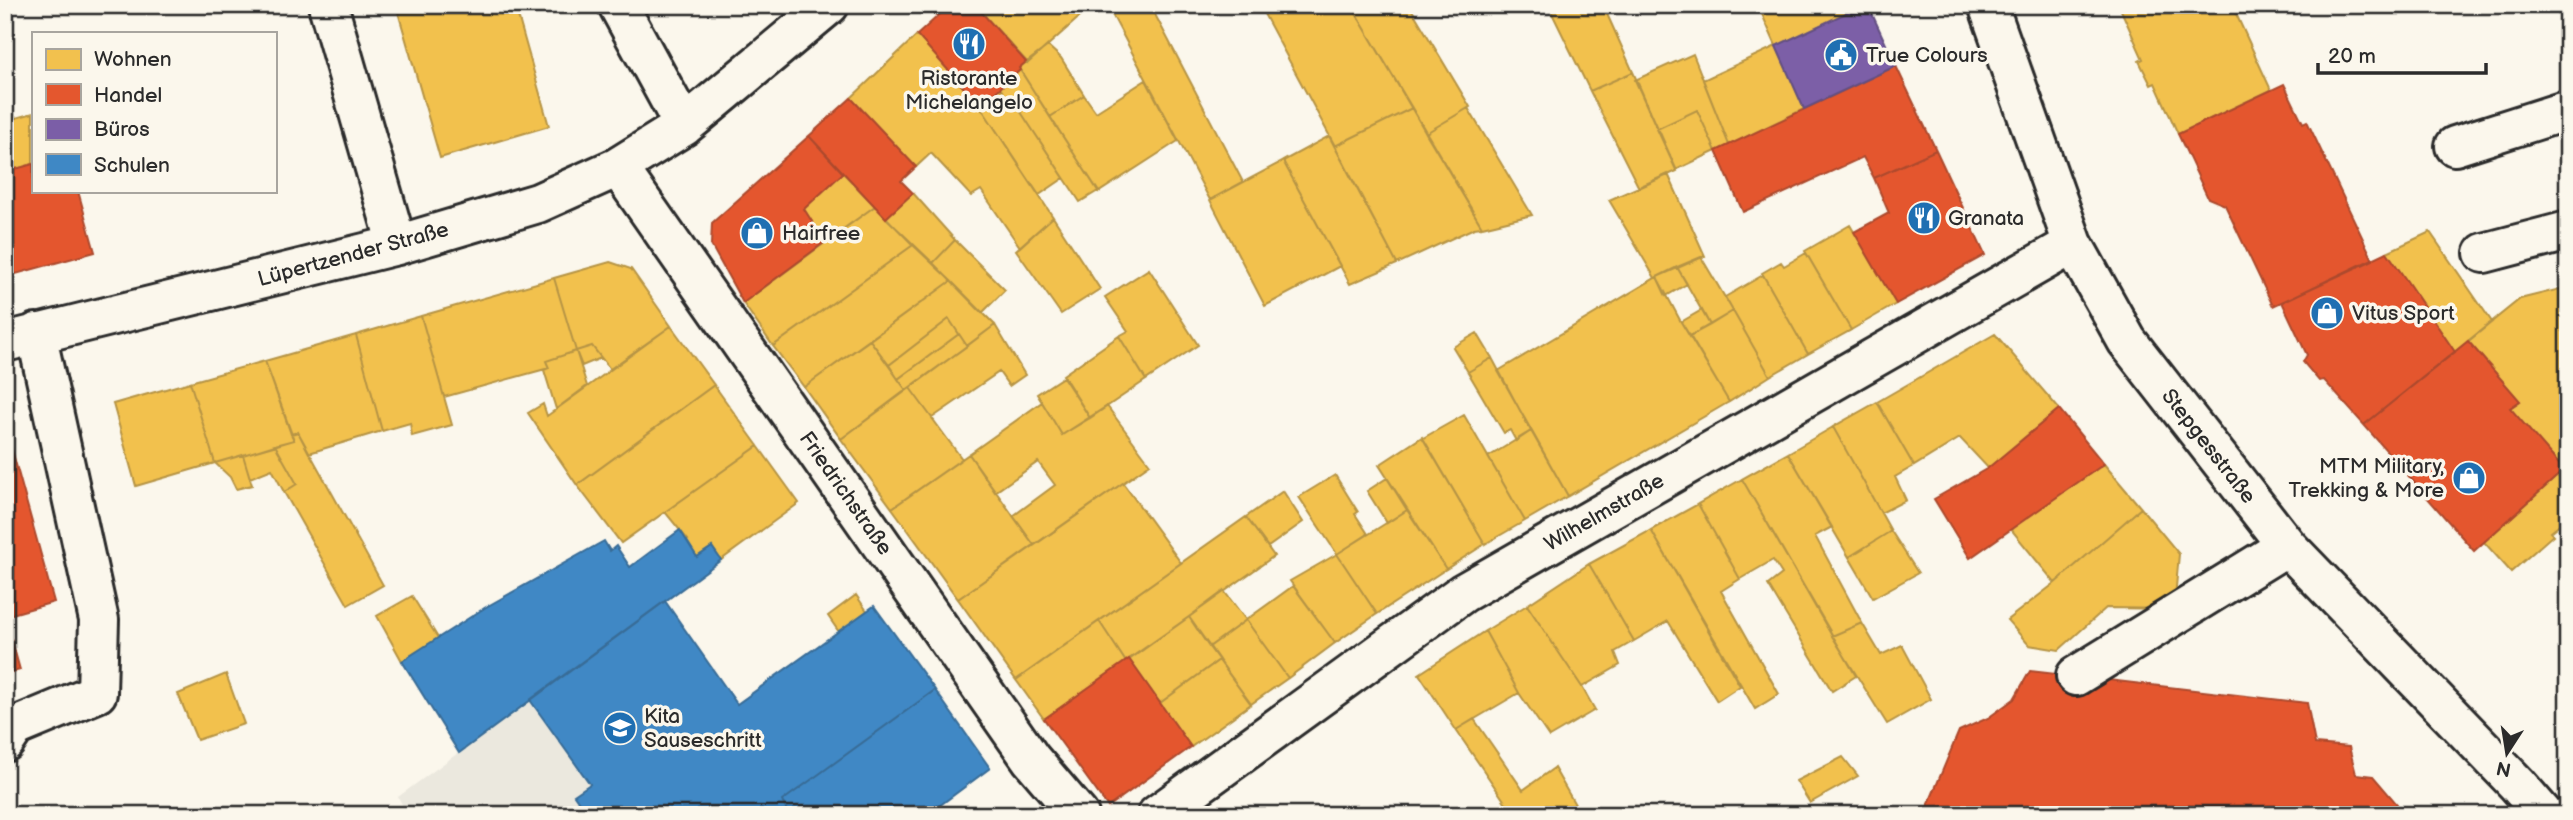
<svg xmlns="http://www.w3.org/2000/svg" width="2573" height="820" font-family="'Balsamiq Sans',sans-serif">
<rect width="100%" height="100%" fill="#fbf7ec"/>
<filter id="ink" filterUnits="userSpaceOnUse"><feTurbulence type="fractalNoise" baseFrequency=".0143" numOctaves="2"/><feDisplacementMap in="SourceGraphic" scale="14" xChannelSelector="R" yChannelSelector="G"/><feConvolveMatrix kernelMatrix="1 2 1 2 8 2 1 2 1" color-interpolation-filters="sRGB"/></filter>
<g filter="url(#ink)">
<path fill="#ebe8de" d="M665 601 737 704 790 815H604L602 811 597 815H408L398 797Z"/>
<path fill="#f2c14e" stroke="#b69444" stroke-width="2" d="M396 5H515L549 126 440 158Z
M975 5H1093L1028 63Z
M1107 5H1150L1243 182 1210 200Z
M1278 5H1351L1412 108 1335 146 1263 12Z
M1351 5H1409L1470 107 1426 133Z
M1548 5H1603L1633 72 1590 91Z
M1758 5H1863L1776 46Z
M2125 5H2232L2271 90 2178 134 2155 83 2151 85 2139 61 2143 59 2120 8Z
M917 35 980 106 1053 217 1020 247 981 190 971 196 931 153 916 167 851 98Z
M1048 46 1061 58 1084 95 1050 117 1019 68Z
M1776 46 1804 109 1729 145 1703 80Z
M1693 54 1729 145 1716 151 1697 110 1657 129 1635 80Z
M1020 70 1098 191 1080 202 1015 103 1010 101 1000 88Z
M1633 72 1677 171 1639 188 1590 91Z
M1146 80 1178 141 1099 192 1050 117 1084 95 1096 112Z
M1000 88 1010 101 1015 103 1064 178 1039 195 980 106Z
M1412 108 1482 227 1474 228 1397 264 1335 146Z
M1468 108 1532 215 1482 227 1426 133Z
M1697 110 1716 151 1676 170 1657 129Z
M33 113V164L5 172V121Z
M1329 136 1397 264 1350 284 1283 161Z
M1283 161 1340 266 1265 306 1210 200Z
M843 173 875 206 825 242 804 209Z
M1668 174 1705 256 1655 278 1609 200Z
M913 193 955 240 933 263 886 218Z
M875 206 913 245 773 346 743 303Z
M1053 217 1100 289 1061 314 1016 250Z
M1850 225 1896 304 1851 330 1805 251Z
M2430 232 2492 322 2455 352 2387 252Z
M955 240 1005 290 982 313 933 263Z
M913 245 951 281 804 387 773 346Z
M1806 253 1851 330 1808 354 1762 273 1781 262 1784 266Z
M1701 257 1733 311 1710 325 1677 267Z
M610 262 631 269 671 326 610 369 592 346 576 351 554 278Z
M1677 267 1687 284 1666 296 1657 277Z
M1149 269 1198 345 1146 380 1119 336 1128 331 1105 297Z
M1763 275 1808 354 1770 376 1725 297Z
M1657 277 1681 322 1729 402 1568 496 1498 371Z
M554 278 576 351 546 361 549 368 444 397 421 316Z
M951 281 995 325 967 346 949 319 889 365 870 340Z
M2568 287V467L2564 470 2510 408 2520 401 2468 341 2520 299Z
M1702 310 1710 325 1690 336 1681 322Z
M1733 311 1770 376 1729 402 1690 336Z
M421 316 452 425 412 436 410 423 382 431 356 335Z
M949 319 959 334 898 379 889 365Z
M995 325 1025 375 1009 386 999 372 932 418 910 388Z
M671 326 714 385 577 485 528 413 543 404 547 416Z
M1477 333 1492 358 1468 372 1453 347Z
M959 334 967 346 906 390 898 379Z
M1995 334 2059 409 1988 468 1960 438 1914 466 1877 402Z
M356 335 382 431 309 453 298 432 291 434 265 361Z
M1119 336 1146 380 1090 418 1063 375Z
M870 340 906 390 841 439 804 387Z
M592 346 601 358 582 366 576 351Z
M576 351 587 386 556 409 544 370 549 368 546 361Z
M1492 358 1531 431 1516 441 1510 430 1504 433 1468 372Z
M265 361 294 440 215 463 190 382Z
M1063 377 1090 418 1062 435 1037 394Z
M190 382 215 463 136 486 113 404Z
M714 385 758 446 621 543 577 485Z
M910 388 962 459 892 508 841 439Z
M1042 402 1062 435 1107 406 1150 464 1034 545 1013 516 1055 485 1038 462 995 492 969 454Z
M1877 402 1914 466 1895 477 1906 500 1881 513 1833 427Z
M1464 415 1525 521 1485 544 1423 438Z
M1833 427 1891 531 1849 557 1788 453Z
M1531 431 1568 496 1525 521 1488 457Z
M298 432 383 585 348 605 284 492 297 484 275 445 294 440 291 434Z
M1422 437 1485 544 1446 569 1379 465Z
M275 445 297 484 284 492 272 469 250 478 243 455Z
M758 446 799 503 721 560 712 547 697 557 686 541 688 540 665 512Z
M1788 453 1832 527 1815 536 1862 623 1832 636 1742 479Z
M969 454 1034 545 958 599 892 508Z
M243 455 252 485 236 489 230 477 215 463Z
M2104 464 2141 508 2055 583 2010 528Z
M2563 471 2568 476V517L2550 532 2553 535 2511 572 2484 542Z
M1335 475 1358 512 1355 514 1368 534 1337 554 1299 497Z
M1387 478 1407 510 1387 523 1367 491Z
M1742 479 1856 676 1832 691 1768 585 1782 574 1773 560 1740 579 1698 504Z
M1123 483 1181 563 1016 680 958 599Z
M1283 491 1303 522 1268 547 1246 517Z
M1698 504 1740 579 1721 591 1779 694 1755 709 1651 530Z
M2141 508 2179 554 2174 609 2106 608 2059 650 2029 645 2007 620 2055 583Z
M1407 510 1446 569 1377 614 1337 554Z
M1246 517 1274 556 1126 662 1099 621Z
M1651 530 1740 686 1717 701 1668 621 1634 641 1589 564Z
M1891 531 1918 573 1873 598 1849 557Z
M1337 554 1377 614 1335 643 1290 581Z
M1589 564 1634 641 1615 652 1620 665 1582 687 1527 605Z
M1293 586 1335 643 1288 678 1246 620Z
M1224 591 1246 620 1209 647 1189 617Z
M856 595 867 611 839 632 828 616Z
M412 596 438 638 402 661 377 616Z
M1527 605 1582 687 1595 710 1549 737 1519 693 1485 631Z
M1189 617 1219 660 1160 703 1129 659Z
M1246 620 1288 678 1251 704 1209 647Z
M1099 621 1126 662 1044 719 1016 680Z
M1862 623 1881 655 1902 645 1931 699 1887 724 1832 636Z
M1485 631 1519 693 1456 730 1419 674Z
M1219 660 1251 704 1191 747 1160 703Z
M226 674 244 724 197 740 178 694Z
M1474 719 1523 790 1554 768 1581 815H1514L1456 730Z
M1843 757 1858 776 1810 803 1796 781Z"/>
<path fill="#e4572e" stroke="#ac4a2d" stroke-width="2" d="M950 5H975L1026 62 1019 68 1020 70 980 106 917 35Z
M1896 66 1936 150 1874 178 1863 157 1743 212 1716 151Z
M2284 84 2303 123 2307 121 2373 260 2273 306 2225 205 2208 198 2178 134Z
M851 98 916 167 901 181 913 193 886 218 809 136Z
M809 136 843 173 804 209 825 242 743 303 711 245 712 223Z
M1936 150 1985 255 1896 304 1854 232 1889 213 1874 178Z
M33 164V191H78L95 252 5 277V172Z
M2387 252 2455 352 2364 425 2324 380 2319 381 2303 362 2307 355 2282 302Z
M2468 341 2520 401 2510 408 2564 470 2474 551 2364 425Z
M2059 409 2104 464 1970 558 1934 499 1988 468Z
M7 432 54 602 5 616 20 670 5 674V433Z
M1129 659 1191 747 1108 807 1044 719Z
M2030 671 2307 703 2315 744 2349 747 2356 774 2373 776 2397 804 2396 815H1924L1959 731 1988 718 2014 699Z"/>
<path fill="#7b5ea7" stroke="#634f82" stroke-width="2" d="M1863 5H1868L1896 66 1804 109 1776 46Z"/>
<path fill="#3f88c5" stroke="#396c97" stroke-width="2" d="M680 530 697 557 712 547 721 560 459 753 402 661 486 607 604 541 610 551 616 546 630 567Z
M665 601 737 704 874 606 935 690 782 801 789 815H604L602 811 597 815H588L574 795 590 784 530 700Z
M935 690 990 768 927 815H789L782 801Z"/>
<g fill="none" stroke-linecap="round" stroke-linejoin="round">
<defs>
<path id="minor" d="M328 5 397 245
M618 5 684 126
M1988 5 2073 244 2127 341 2287 546 2517 784 2544 815
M2455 146 2568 110
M618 167 1031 759 1079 815
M2484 253 2568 231
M5 342 397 245 538 203 618 167 684 126 829 5
M2076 676 2287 546
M5 742 15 727 97 693 99 620 36 333
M1157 815 1463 593 2073 244"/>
</defs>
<use href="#minor" stroke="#2b2b2b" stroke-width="44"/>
<use href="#minor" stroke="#fbf7ec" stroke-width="38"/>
</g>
</g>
<defs>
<symbol id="restaurant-disc" viewBox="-11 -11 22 22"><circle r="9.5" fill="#1f6fb2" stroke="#fbf7ec"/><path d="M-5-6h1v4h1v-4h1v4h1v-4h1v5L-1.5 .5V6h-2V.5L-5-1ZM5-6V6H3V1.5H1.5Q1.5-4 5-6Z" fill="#fff"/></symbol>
<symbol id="civic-disc" viewBox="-11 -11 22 22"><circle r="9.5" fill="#1f6fb2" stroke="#fbf7ec"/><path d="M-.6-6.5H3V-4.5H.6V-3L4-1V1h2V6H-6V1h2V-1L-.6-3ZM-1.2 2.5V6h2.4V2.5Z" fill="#fff"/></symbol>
<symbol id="shop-disc" viewBox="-11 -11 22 22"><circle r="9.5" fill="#1f6fb2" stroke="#fbf7ec"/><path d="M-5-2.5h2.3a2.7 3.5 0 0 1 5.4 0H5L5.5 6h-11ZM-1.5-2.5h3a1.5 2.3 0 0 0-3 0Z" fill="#fff"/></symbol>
<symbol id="school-disc" viewBox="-11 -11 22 22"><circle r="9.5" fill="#1f6fb2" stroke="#fbf7ec"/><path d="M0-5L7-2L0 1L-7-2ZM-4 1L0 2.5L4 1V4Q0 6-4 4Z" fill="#fff"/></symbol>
</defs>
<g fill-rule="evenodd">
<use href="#restaurant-disc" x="950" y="25" width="38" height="38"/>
<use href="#civic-disc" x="1822" y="36" width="38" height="38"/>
<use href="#restaurant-disc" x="1905" y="199" width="38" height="38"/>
<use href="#shop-disc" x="738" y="214" width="38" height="38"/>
<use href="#shop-disc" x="2308" y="294" width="38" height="38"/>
<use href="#shop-disc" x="2450" y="459" width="38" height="38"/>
<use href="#school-disc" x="601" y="709" width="38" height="38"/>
</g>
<g text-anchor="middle" stroke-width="7" stroke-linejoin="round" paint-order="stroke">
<g font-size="21" fill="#2b2b2b" stroke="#fbf7ec" text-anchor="start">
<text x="1866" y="62">True Colours</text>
<text x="969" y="85" text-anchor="middle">Ristorante<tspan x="969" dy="24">Michelangelo</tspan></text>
<text x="1948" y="225">Granata</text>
<text x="782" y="240">Hairfree</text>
<text x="2352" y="320">Vitus Sport</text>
<text x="2444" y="473" text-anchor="end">MTM Military,<tspan x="2444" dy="24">Trekking &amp; More</tspan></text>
<text x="644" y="723">Kita<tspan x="644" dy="24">Sauseschritt</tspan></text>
</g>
<g font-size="21" fill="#2b2b2b" stroke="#fbf7ec">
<text transform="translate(353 254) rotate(-15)" y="7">Lüpertzender Straße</text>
<text transform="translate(2209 446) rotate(52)" y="7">Stepgesstraße</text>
<text transform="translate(846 493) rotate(55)" y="7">Friedrichstraße</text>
<text transform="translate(1604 512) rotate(-30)" y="7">Wilhelmstraße</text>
</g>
</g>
<rect width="2573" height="820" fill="none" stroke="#fbf7ec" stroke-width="28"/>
<rect x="14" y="14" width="2545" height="792" fill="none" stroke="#2b2b2b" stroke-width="2.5" filter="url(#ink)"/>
<rect x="32" y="32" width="245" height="161" fill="#fbf7ec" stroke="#a8a59f" stroke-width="2"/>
<rect x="46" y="49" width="35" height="21" fill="#f2c14e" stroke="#a8a59f" stroke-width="2"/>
<text x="94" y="66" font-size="21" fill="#2b2b2b">Wohnen</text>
<rect x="46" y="84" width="35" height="21" fill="#e4572e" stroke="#a8a59f" stroke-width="2"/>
<text x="94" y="102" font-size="21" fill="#2b2b2b">Handel</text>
<rect x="46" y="119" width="35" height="21" fill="#7b5ea7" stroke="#a8a59f" stroke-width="2"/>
<text x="94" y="136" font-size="21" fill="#2b2b2b">Büros</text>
<rect x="46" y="154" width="35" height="21" fill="#3f88c5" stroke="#a8a59f" stroke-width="2"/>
<text x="94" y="172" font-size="21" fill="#2b2b2b">Schulen</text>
<g transform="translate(2507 753) rotate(192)" stroke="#fbf7ec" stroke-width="5" paint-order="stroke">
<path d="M0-5L12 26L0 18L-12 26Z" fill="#2b2b2b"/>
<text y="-10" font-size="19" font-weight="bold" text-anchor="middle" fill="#2b2b2b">N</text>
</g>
<path d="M2318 63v10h168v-10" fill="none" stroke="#2b2b2b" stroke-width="3.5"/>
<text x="2328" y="63" font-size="21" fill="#2b2b2b" stroke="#fbf7ec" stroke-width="5" paint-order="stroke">20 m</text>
</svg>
